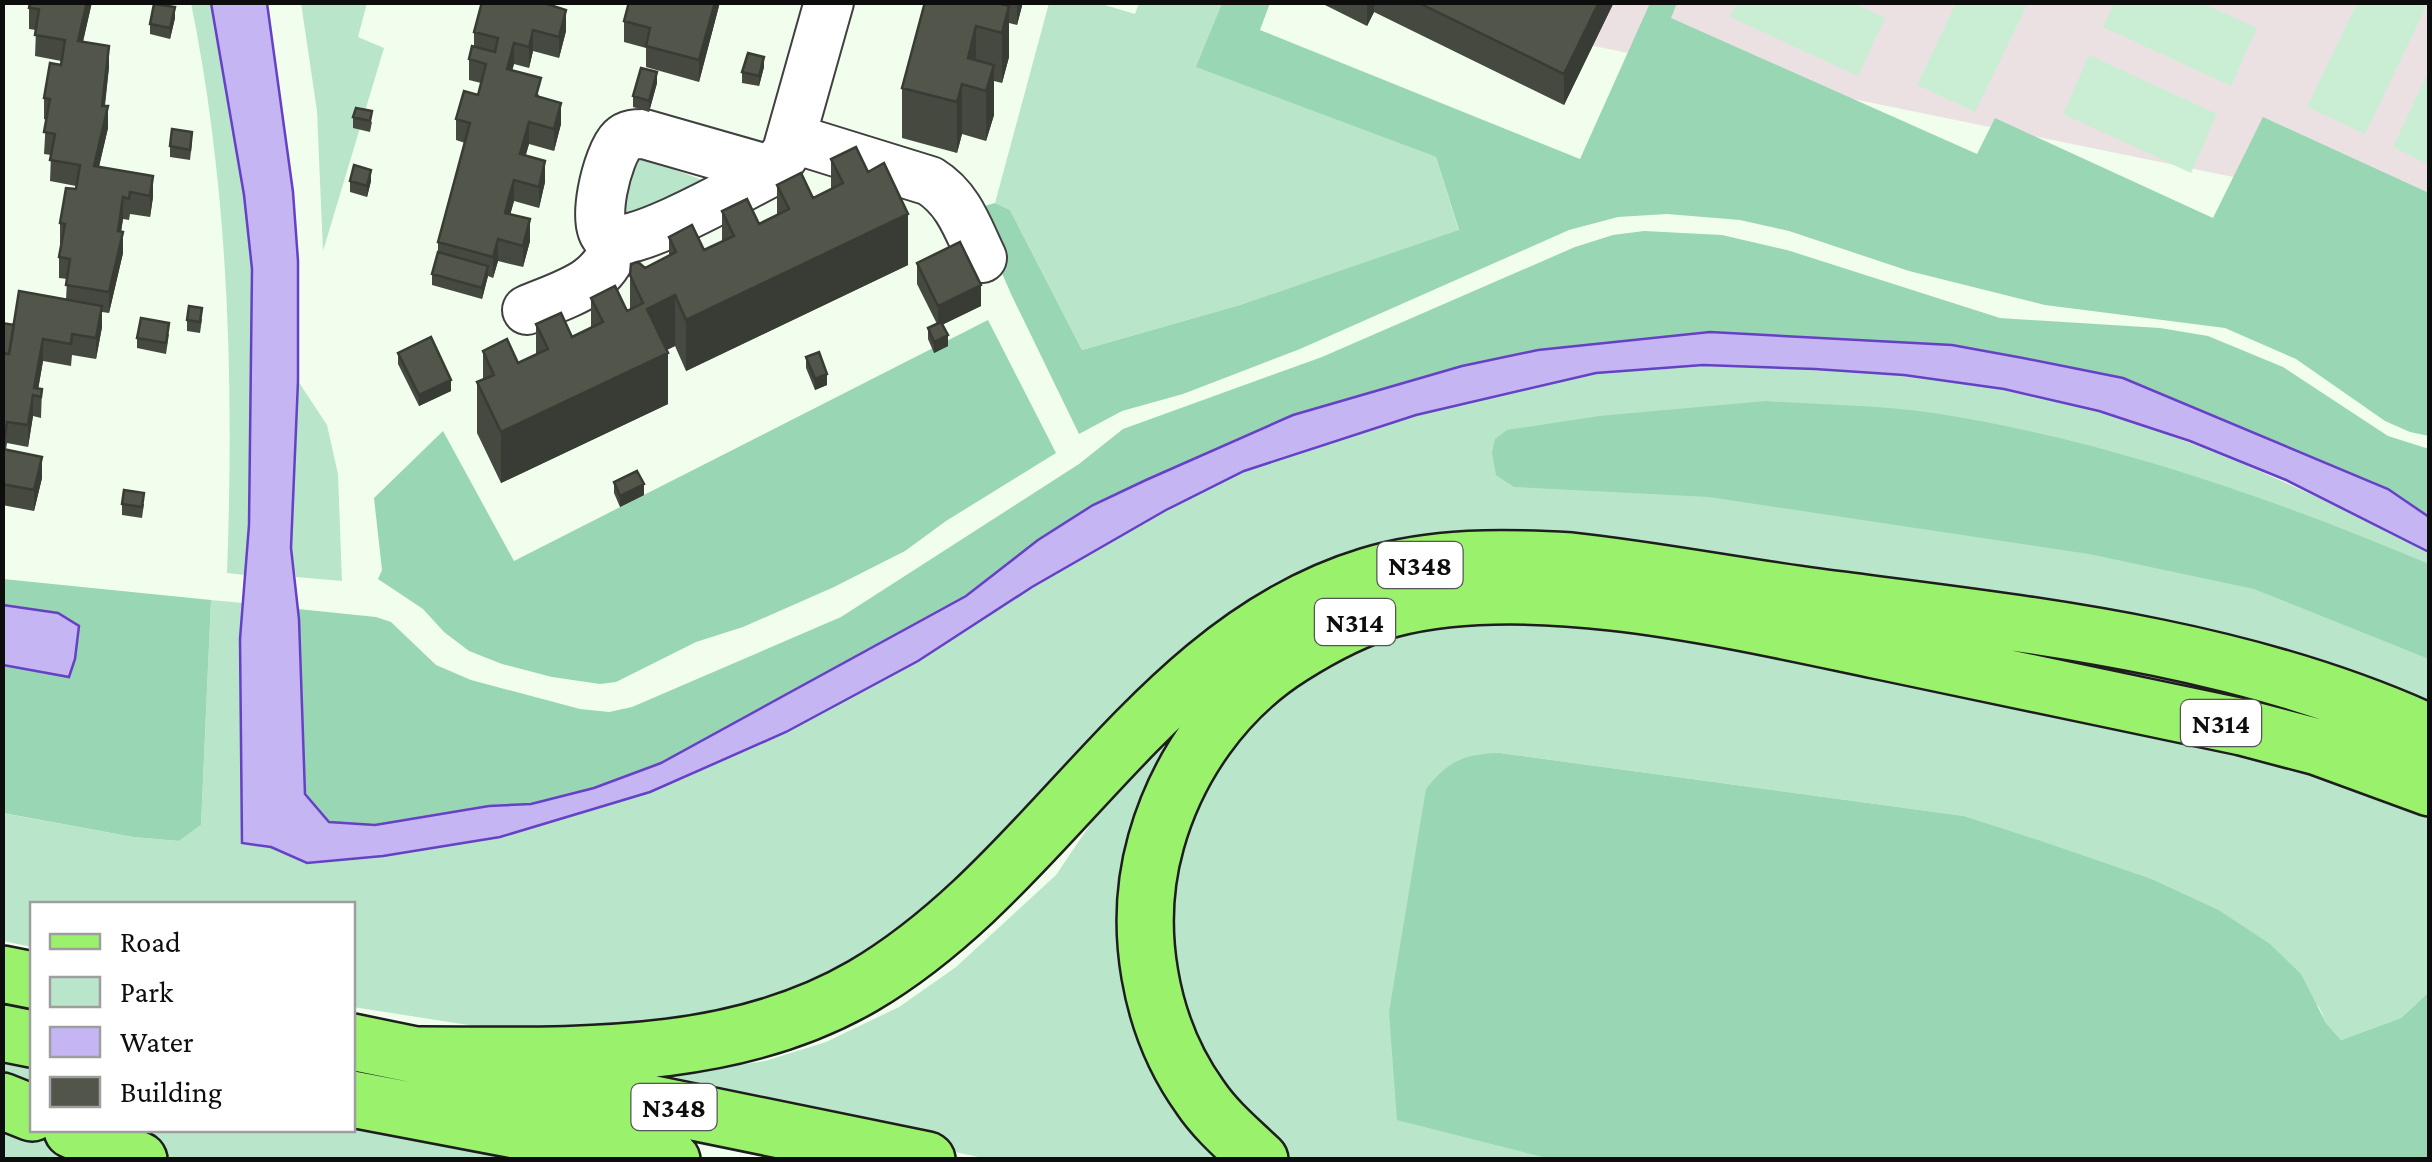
<svg xmlns="http://www.w3.org/2000/svg" width="2432" height="1162" font-family="'Crimson Pro',serif">
<rect width="100%" height="100%" fill="#f2feed"/>
<path fill="#ebe1e3" d="M1384 3H2429V217Z"/>
<path fill="#b9e6ca" d="M191 3H211L244 195 252 269 249 525 245 575 227 573C234 382 229 190 191 3Z
M301 3H367L358 37 384 48 323 251 317 111Z
M1049 3H1098L1135 14 1139 3H1222L1197 67 1436 157 1459 231 1240 305 1082 350 1010 210 995 203Z
M633 154 705 181 616 222Z
M1703 365C1804 369 1906 370 2005 389 2160 420 2290 482 2429 552V701L2277 649 1398 545 907 936 789 998 653 1032 494 1029 353 1007 352 904H32V947L3 941 2 813 133 837 179 841 201 825 211 600 243 603 240 639 242 843 270 847 307 863 383 856 500 837 650 792 786 732 918 661 1032 587 1166 510 1244 471 1416 415 1507 392 1596 373Z
M298 381 327 425 338 474 342 581 296 577 291 547Z
M1550 611 2235 749 2429 810V992L2401 1018 2341 1040 2326 1023 2319 1007 2217 909 2152 879 1964 816 1500 753 1397 1119 1555 1159 1288 1160 1264 1142 1230 1106 1168 988 1173 841 1244 714 1356 638Z
M1150 736 1174 758 1136 856 1236 1159H988L616 1082 765 1061 826 1042 899 1007 956 967 1056 875Z
M2 1044 32 1050V1100L3 1087Z
M353 1113 589 1159H169L103 1130H352Z
M2 1114 106 1159H3Z"/>
<path fill="#99d6b4" d="M1222 3H1270L1260 30 1580 159 1650 3H1677L1671 18 1977 154 1995 118 2213 218 2263 117 2429 193V436L2410 432 2385 421 2296 359 2225 328 2045 305 1909 271 1789 231 1740 220 1667 214 1618 217 1569 230 1300 349 1183 394 1122 411 1079 434 1011 294 974 209 995 203 1010 210 1082 350 1240 305 1459 230 1436 157 1196 67Z
M1644 231 1722 235 1787 250 2000 318 2160 328 2208 336 2283 367 2388 436 2429 449V517L2374 482 2123 378 2023 358 1952 345 1610 344 1538 350 1446 370 1293 415 1146 480 1093 505 1027 548 966 595 657 765 594 788 531 804 489 806 375 825 329 822 305 794 298 609 376 617 391 622 436 665 471 680 580 709 609 712 632 707 841 617 1079 464 1123 429 1322 357 1575 247 1613 235Z
M988 320 1056 453 946 521 905 551 834 587 743 627 696 642 616 682 600 684 552 677 502 664 469 651 444 632 423 609 378 579 382 570 374 498 443 431 514 561Z
M1766 401C1821 405 1879 405 1934 413 2105 440 2270 497 2429 564V659L2254 589 2089 554 1709 497 1514 487 1496 475 1492 453 1495 439 1507 430 1599 416Z
M3 579 211 600 201 825 179 841 133 837 3 813V665L69 677 75 659 79 627 58 613 3 605Z
M1500 753 1964 816 2041 841 2152 879 2217 909 2270 944 2301 974 2326 1023 2341 1040 2401 1018 2429 992V1159L1555 1160 1397 1120 1389 1012 1426 789C1448 761 1464 754 1500 753Z"/>
<path fill="#caeed3" d="M1851 2 1885 18 1858 76 1730 17 1737 3Z
M1956 3H2028L1975 112 1917 85Z
M2202 3 2257 28 2231 86 2103 27 2114 3Z
M2357 3H2417L2426 7 2365 134 2307 107Z
M2089 55 2217 114 2191 173 2063 114Z
M2429 70 2430 165H2429L2393 147Z"/>
<path fill="#c5b5f2" stroke="#6640c5" stroke-width="2.5" d="M211 3H267L293 192 298 261V381L291 548 299 619 305 794 329 822 375 825 489 806 531 804 594 788 661 763 966 596 1038 540 1093 505 1146 480 1293 415 1462 366 1538 350 1710 332 1952 345 2023 358 2123 378 2388 489 2429 517V552L2286 480 2190 441 2099 411 2004 389 1904 375 1815 369 1703 365 1596 373 1416 415 1244 471 1166 510 1032 587 918 661 786 732 650 792 500 837 383 856 307 863 271 847 242 843 240 639 249 525 252 269 244 195Z
M3 605 58 613 79 626 75 659 69 677 3 665Z"/>
<g fill="none" stroke-linecap="round" stroke-linejoin="round">
<defs>
<path id="street" d="M791 138 930 181C959 199 968 229 982 258
M773 171 644 134C636 134 628 134 622 140 608 153 588 230 610 239 634 249 745 185 773 171L787 151 829 2
M527 310C564 294 606 285 616 241"/>
<path id="primary" d="M2 974 32 980
M2 1033 32 1039
M352 1042 927 1160
M420 1055C569 1055 729 1064 863 986 1052 875 1151 642 1368 576 1434 556 1503 557 1571 561 1654 570 1735 586 1818 597 2024 624 2239 645 2430 733
M352 1099 672 1160
M2 1101 32 1113
M72 1130 139 1160
M1260 1160C1239 1140 1216 1121 1200 1097 1149 1026 1132 927 1156 842 1177 767 1225 698 1292 656 1322 637 1355 619 1391 609 1534 572 1736 621 1880 651 2000 677 2121 701 2242 727L2318 747 2430 788"/>
</defs>
<use href="#street" stroke="#404040" stroke-width="52"/>
<use href="#primary" stroke="#1e1e1e" stroke-width="60"/>
<use href="#street" stroke="#fff" stroke-width="48"/>
<use href="#primary" stroke="#9af16b" stroke-width="55"/>
</g>
<path fill="#464940" d="M92 2 83 42 109 67 105 106 108 128 99 167 153 197 150 217 130 214 129 220 123 219 121 231 123 253 109 313 102 312V327L96 359 72 355 71 366 43 361 38 389H42L41 418 33 416 28 447 7 443 6 450 42 478 34 511 2 505V323L14 325 66 300 67 279 59 278V257L62 244H60V223L76 186 50 181 51 155 44 154 46 120 44 119V98L61 61 35 56 36 30 29 29V8Z
M482 2H547L546 4 566 31 559 58 533 51 529 68 514 64 512 70 541 97 561 124 554 151 529 144 525 156 545 182 539 208 514 201 510 214 530 241 523 267 498 261 493 278 488 276 482 299 432 285V274L438 252V242L465 143 456 140V119L478 95 481 83 469 80V59L474 46V32Z
M629 2H720L699 82 646 67V48L624 42V21Z
M925 2H1023L1017 25 1009 23V57L1002 83 994 81V115L986 141 962 134 957 153 902 138V88Z
M1319 2H1614L1564 105 1374 12 1367 26Z
M175 18 170 39 150 34V24Z
M764 67 759 86 742 83V72Z
M657 83 649 112 633 107V96Z
M353 117 372 122 370 132 353 128Z
M192 143 190 160 170 157V146Z
M831 159 908 265 686 371 675 346 666 350 668 404 501 483 477 433V382L483 380V351L518 363 536 354V324L572 337 591 328V298L627 311 630 310V275L669 256V237L704 250 722 241V211L759 224 777 215V185L813 198 831 189Z
M350 181H371L367 197 350 192Z
M917 263 981 306 943 324 948 346 934 353 928 339V328L937 324 917 284Z
M202 319 200 333 187 331V320Z
M169 334 166 354 137 348V338Z
M398 353 451 391 419 406 398 364Z
M806 357 827 385 815 390 806 368Z
M614 482 644 495 620 507 614 493Z
M122 504H144L142 518 122 515Z"/>
<path fill="#393c34" d="M87 2H92L78 62V41Z
M715 2H720L699 82V60Z
M1017 2H1023L1017 25Z
M1367 2H1374V12L1367 26Z
M1599 2H1614L1564 105V74Z
M1009 6V57L1002 83V33Z
M175 7V18L170 39V28Z
M566 10V31L559 58V37Z
M976 26V77L968 58Z
M533 30V51L529 68V47Z
M514 43V64L507 90V69Z
M109 46V67L102 127V106Z
M764 57V67L759 86V76Z
M994 65V115L986 141V91Z
M657 72V83L649 112V101Z
M962 84V134L957 153V102Z
M561 103V124L554 151V129Z
M108 106V128L94 187V166Z
M529 122V144L520 176V154Z
M545 161V182L539 208V187Z
M371 170V181L367 197V186Z
M153 176V197L150 217V196Z
M514 180V201L505 234V213Z
M123 197V219L118 252V231Z
M908 214V265L686 371V320Z
M530 219V241L523 267V246Z
M123 232V253L109 313V292Z
M498 239V261L493 278V257Z
M488 266V276L482 299V288Z
M981 285V306L938 327V306Z
M675 295V346L647 360V309Z
M102 306V327L96 359V338Z
M948 335V346L934 353V342Z
M43 339V361L37 396 34 388Z
M668 353V404L501 483V432Z
M827 374V385L815 390V379Z
M451 380V391L419 406V395Z
M33 395V416L28 447V425Z
M42 457V478L34 511V490Z
M644 484V495L620 507V496Z"/>
<path fill="#51554a" stroke="#393c34" stroke-width="2.5" d="M30 2H87L78 41 109 46 102 106H108L94 166 153 176 150 196 130 192 129 199 123 197 118 231 123 232 109 292 66 285 70 259 59 257 65 224 60 223 66 188 76 189 80 165 50 160 55 134 44 132 50 99 44 98 50 63 61 65 65 40 35 35 39 9 29 8Z
M482 2H541L566 10 559 37 533 30 529 47 514 43 507 69 541 78 536 96 561 103 554 129 529 122 525 136 520 154 545 161 539 187 514 180 509 197 505 213 530 219 523 246 498 239 493 257 438 242 470 123 456 119 464 91 478 95 486 64 469 59 472 46 495 52 498 38 474 32Z
M629 2H715L699 60 646 46 650 28 624 21Z
M925 2H993L1009 6 1002 33 976 26 968 58 994 65 986 91 962 84 957 102 902 88Z
M1417 2H1599L1564 74Z
M154 4 175 7 170 28 150 24Z
M748 53 764 57 759 76 742 72Z
M641 68 657 72 649 101 633 96Z
M356 108 372 111 370 121 353 117Z
M172 129 192 132 190 150 170 146Z
M856 147 868 172 884 163 908 214 686 320 675 295 647 309 668 353 501 432 477 382 494 375 483 351 507 339 518 363 548 349 536 324 561 313 572 337 603 322 591 298 615 286 627 311 643 303 630 275 631 264 638 262 645 268 676 252 669 237 692 225 704 250 734 236 722 211 747 199 759 224 789 209 777 185 801 173 813 198 843 183 831 159Z
M354 165 371 170 367 186 350 181Z
M960 242 981 285 938 306 917 263Z
M438 252 488 266 482 288 432 274Z
M19 291 102 306 96 338 72 334 71 344 43 339 34 388 42 389 41 397 33 395 28 425 7 422 3 449 42 457 34 490 2 484V353L9 354Z
M189 306 202 308 200 322 187 320Z
M141 318 169 323 166 343 137 338Z
M941 322 948 335 934 342 928 328Z
M2 323 14 325 9 354 2 353Z
M431 337 451 380 419 395 398 353Z
M819 352 827 374 815 379 806 357Z
M637 471 644 484 620 496 614 482Z
M124 490 144 493 142 507 122 504Z"/>
<g text-anchor="middle" stroke-width="10" stroke-linejoin="round" paint-order="stroke">
<g fill="#fff" stroke="#565656" stroke-width="2.5">
<rect x="1377.5" y="542" width="85" height="46" rx="8"/>
<rect x="1315" y="599" width="80" height="46" rx="8"/>
<rect x="2181" y="700" width="80" height="46" rx="8"/>
<rect x="631.5" y="1084" width="85" height="46" rx="8"/>
</g>
<g font-size="28" font-weight="bold" fill="#0d0d0d">
<text x="1420" y="575">N348</text>
<text x="1355" y="632">N314</text>
<text x="2221" y="733">N314</text>
<text x="674" y="1117">N348</text>
</g>
</g>
<rect width="2432" height="1162" fill="none" stroke="#0d0d0d" stroke-width="10"/>
<rect x="30" y="902" width="325" height="230" fill="#ffffff" stroke="#9e9e9e" stroke-width="2.5"/>
<rect x="50" y="934" width="50" height="15" fill="#9af16b" stroke="#9e9e9e" stroke-width="2.5"/>
<text x="120" y="952" font-size="30" fill="#0d0d0d">Road</text>
<rect x="50" y="977" width="50" height="30" fill="#b9e6ca" stroke="#9e9e9e" stroke-width="2.5"/>
<text x="120" y="1002" font-size="30" fill="#0d0d0d">Park</text>
<rect x="50" y="1027" width="50" height="30" fill="#c5b5f2" stroke="#9e9e9e" stroke-width="2.5"/>
<text x="120" y="1052" font-size="30" fill="#0d0d0d">Water</text>
<rect x="50" y="1077" width="50" height="30" fill="#51554a" stroke="#9e9e9e" stroke-width="2.5"/>
<text x="120" y="1102" font-size="30" fill="#0d0d0d">Building</text>
</svg>
